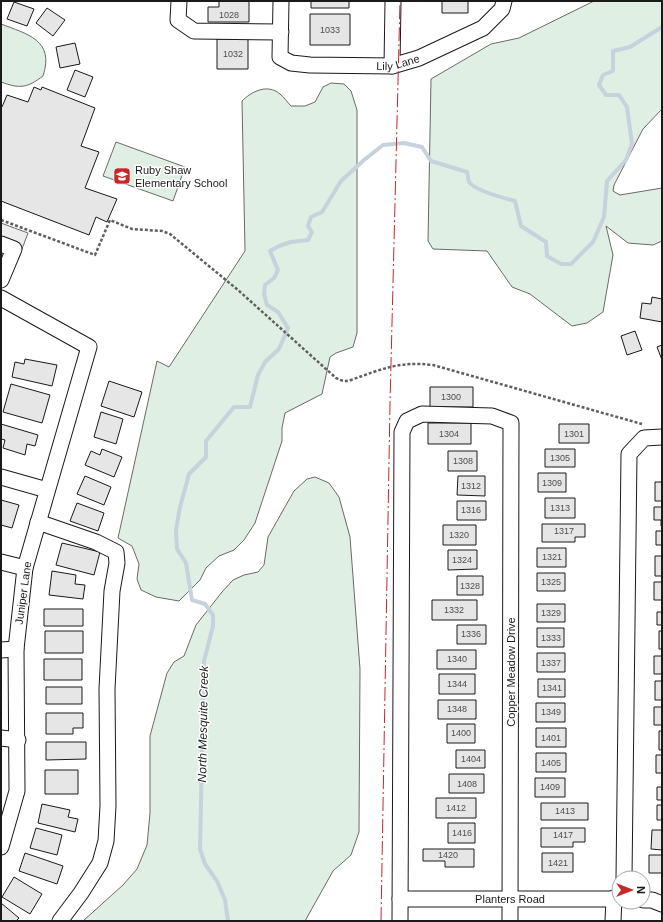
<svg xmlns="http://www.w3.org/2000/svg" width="663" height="922" font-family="Arial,sans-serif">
<rect width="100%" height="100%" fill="#fff"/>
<path fill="#e0efe3" stroke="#6a6a6a" d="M594 1H662V109L643 129 614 185 613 191 620 195 662 188V241L653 245 628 243 606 226 613 255 603 312 587 323 572 326 530 294 512 287 487 251 433 249 428 241 431 79 491 44 519 38Z
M1 24C27 34 55 40 43 76 27 88 20 89 1 82Z
M331 83 344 84 351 91 357 110V333L353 347 336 353 330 357 322 394 285 413 282 428V441L255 523 244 540 234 550 219 556 206 568 200 580 179 601 156 597 141 590 137 579 139 564 132 546 118 538 157 361 169 367 245 251 242 101C251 92 267 83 280 94 284 97 287 102 291 106H305L315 102 323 87Z
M116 142 185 167 173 201 103 176Z
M315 477 329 483 339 497 350 537 360 669 359 832 351 855 333 871 305 921H83L123 885 137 869 147 845 150 813V736L167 673 174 662 184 656 196 625 222 592 233 580 244 575 258 572 264 565 268 537 294 491 307 479Z"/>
<path fill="#ededed" stroke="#6a6a6a" d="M1 223 28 233 19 257 5 253 1 260Z"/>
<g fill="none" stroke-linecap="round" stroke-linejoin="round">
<path stroke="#c6d2dc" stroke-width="4" d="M228 921 225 900 217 881 205 864 200 849 204 661 213 626V615L205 604 192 600 186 563 177 549 176 530 180 507 189 474 206 457V441L234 407H250L258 375 265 362 279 349 288 328 278 312 267 305 264 294 265 285 274 278 278 270 270 251 279 246 291 242 308 240 312 232 308 226 311 217 322 212 341 181 364 160 383 145 404 143 422 147 431 161 467 172C468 175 468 179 469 182 475 191 504 198 515 201L521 226 546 242 547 256 561 264H571L593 242 604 217 607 181 626 160 632 144 627 107 619 95H606L599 85 603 75 613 71V51L630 47 662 27"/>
</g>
<path fill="#e6e6e6" stroke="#1a1a1a" d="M219 1H249V22H208V7H219Z
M311 1H349V8H311Z
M442 1H468V13H442Z
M14 2 34 9 27 26 7 19Z
M47 8 65 20 53 36 36 23Z
M310 14H350V45H310Z
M217 39H248V69H217Z
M75 43 80 64 60 68 56 47Z
M75 70 93 77 85 97 67 90Z
M34 87 41 90 42 87 95 108 81 146 99 152 85 188 117 199 107 222 96 217 89 235 1 201V107H2L7 95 28 102Z
M652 297 662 299V322L640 318 642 303 651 304Z
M635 331 642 350 627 355 621 336Z
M662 345V360L657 347Z
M25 359 57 365 52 386 12 377 15 362 24 364Z
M109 381 142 392 134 417 101 406Z
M11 384 50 395 42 423 3 412Z
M430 387H473V407H430Z
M101 412 123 419 116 444 94 437Z
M428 423H471V444H428Z
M1 424 38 435 35 446 27 444 25 455 3 448 5 440 1 439Z
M559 424H589V443H559Z
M102 449 122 457 114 477 85 465 91 451 100 455Z
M545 449H575V467H545Z
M448 451H477V471H448Z
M538 473H566V492H538Z
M85 476 111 487 104 505 77 494Z
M458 476H485V496L457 495Z
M655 482H662V501H655Z
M545 498H575V518H545Z
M1 500 19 505 12 528 1 525Z
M457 501H486V520H457Z
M77 503 104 513 98 531 70 521Z
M654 507H662V526H661V520H654Z
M542 524H585V537H575V542H542Z
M443 525H476V545H443Z
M656 531H662V545H656Z
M62 543 100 552 94 575 56 565Z
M537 548H566V567H537Z
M448 550H477V569L448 570Z
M655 556H662V576H655Z
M52 571 76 575 75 584 85 585 83 599 49 595Z
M537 573H565V591H537Z
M457 576H483V595H457Z
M654 582H662V600H654Z
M432 600H477V620H432Z
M537 604H565V622H537Z
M44 609H83V626H44Z
M657 612H662V625H657Z
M457 625H486V644H457Z
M537 628H564V647H537Z
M45 631H83V653H45Z
M659 631H662V649H659Z
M437 650H476V669H437Z
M537 653H565V672H537Z
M654 656H662V674H654Z
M44 659H82V680H44Z
M439 674H475V694H439Z
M538 679H565V697H538Z
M655 681H662V700H655Z
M46 687H82V704H46Z
M438 700H476V719H438Z
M536 703H565V722H536Z
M654 707H662V725H654Z
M46 713H83V728H73V734H46Z
M447 724H475V743H447Z
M536 728H566V747H536Z
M659 731H662V750H659Z
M46 742H86V759L46 760Z
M456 750H485V768H456Z
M536 753H566V772H536Z
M656 755H662V773H656Z
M45 770H78V794H45Z
M449 774H484V793H449Z
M535 778H565V797H535Z
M657 787H662V800H657Z
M436 798H476V818H436Z
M541 803H588V820H541Z
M42 804 70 810 68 817 78 819 75 832 38 823Z
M657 805H662V820H657Z
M448 823H475V843H448Z
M36 828 62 835 57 855 30 848Z
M541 828H585V842H573V847H541Z
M652 830H662V850L651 849Z
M423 849H474V867H445V861H423Z
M25 853 63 866 57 884 19 871Z
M542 853H573V872H542Z
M649 855H662V873H649Z
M14 877 42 894 30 914 2 897Z
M1 903 19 918 16 921H1Z"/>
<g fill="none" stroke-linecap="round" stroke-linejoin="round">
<defs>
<g id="minor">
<path d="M179 1 178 20 194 31 281 32"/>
<path id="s1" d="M281 1 280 57 291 63 310 65 392 66 419 58 483 28 502 9 504 1"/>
<path d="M392 66 393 1"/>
<path d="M1 244 14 249 1 280"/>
<path d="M1 298 89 347 25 568 16 649 17 791 1 847"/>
<path d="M1 477 47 490"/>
<path d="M38 522 96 542 116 552 117 563 112 591 107 689 108 806 106 841 100 863 81 893 60 921"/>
<path d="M1 562 25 568"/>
<path d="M1 650 16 649"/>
<path d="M1 738 18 740"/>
<path d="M624 878 629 454 644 438 662 437"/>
<path id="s2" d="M400 899H619"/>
<path d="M643 900H652L662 904"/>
<path d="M400 921 402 432 407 421 422 414 492 416 511 423 510 921"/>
<path d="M613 921 614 898"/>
</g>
</defs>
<use href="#minor" stroke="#1a1a1a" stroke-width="17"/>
<path stroke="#5f5f5f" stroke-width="2.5" stroke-dasharray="3 2" stroke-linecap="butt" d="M1 220 95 255 110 220 132 229 162 231 170 234 238 290 336 378C342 381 345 382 351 380 382 369 399 361 433 365L642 424"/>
<use href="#minor" stroke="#fff" stroke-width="15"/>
<path stroke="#c62828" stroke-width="1" stroke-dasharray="14 3 2 3" stroke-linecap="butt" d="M381 921 390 404 400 1"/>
</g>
<defs>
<symbol id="school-square" viewBox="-11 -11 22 22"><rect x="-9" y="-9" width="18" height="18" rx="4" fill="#c62828" stroke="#fff"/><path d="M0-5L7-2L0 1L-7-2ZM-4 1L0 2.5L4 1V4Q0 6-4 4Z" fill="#fff"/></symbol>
</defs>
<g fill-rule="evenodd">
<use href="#school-square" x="112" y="166" width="20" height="20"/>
</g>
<g text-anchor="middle" stroke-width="3" stroke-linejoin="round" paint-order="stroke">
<g font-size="9" fill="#4d4d4d">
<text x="229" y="18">1028</text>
<text x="330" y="33">1033</text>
<text x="233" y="57">1032</text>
<text x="451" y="400">1300</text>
<text x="449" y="437">1304</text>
<text x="574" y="437">1301</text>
<text x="560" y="461">1305</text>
<text x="463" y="464">1308</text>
<text x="552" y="486">1309</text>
<text x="471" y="489">1312</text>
<text x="560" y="511">1313</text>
<text x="471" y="513">1316</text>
<text x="564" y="534">1317</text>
<text x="459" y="538">1320</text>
<text x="552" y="560">1321</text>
<text x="462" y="563">1324</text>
<text x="551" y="585">1325</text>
<text x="470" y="589">1328</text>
<text x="454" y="613">1332</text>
<text x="551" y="616">1329</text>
<text x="471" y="637">1336</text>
<text x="551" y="641">1333</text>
<text x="457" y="662">1340</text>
<text x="551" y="666">1337</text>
<text x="457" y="687">1344</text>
<text x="552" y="691">1341</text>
<text x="457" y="712">1348</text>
<text x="551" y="715">1349</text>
<text x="461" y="736">1400</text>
<text x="551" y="741">1401</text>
<text x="471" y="762">1404</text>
<text x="551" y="766">1405</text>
<text x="467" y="787">1408</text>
<text x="550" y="790">1409</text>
<text x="456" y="811">1412</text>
<text x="565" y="814">1413</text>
<text x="462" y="836">1416</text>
<text x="563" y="838">1417</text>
<text x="448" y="858">1420</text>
<text x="558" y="866">1421</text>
</g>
<g font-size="11" fill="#1a1a1a" stroke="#fff">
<text dy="4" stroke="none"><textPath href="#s1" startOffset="176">Lily Lane</textPath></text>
<text transform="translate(23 593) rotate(-82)" y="4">Juniper Lane</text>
<text transform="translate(511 672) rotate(-90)" y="4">Copper Meadow Drive</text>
<text dy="4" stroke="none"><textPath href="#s2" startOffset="110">Planters Road</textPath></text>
</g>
<g font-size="11" fill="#1a1a1a" stroke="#fff" text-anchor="start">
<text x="135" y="174">Ruby Shaw<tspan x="135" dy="13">Elementary School</tspan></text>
</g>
<g font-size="12" font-style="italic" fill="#1a1a1a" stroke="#fff">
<text transform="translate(203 724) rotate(-89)" y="4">North Mesquite Creek</text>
</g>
</g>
<rect width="663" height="922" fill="none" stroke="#1a1a1a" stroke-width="4"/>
<g transform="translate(631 890) rotate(90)"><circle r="19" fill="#ffffff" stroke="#a3a3a3"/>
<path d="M0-3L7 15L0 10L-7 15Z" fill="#c62828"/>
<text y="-6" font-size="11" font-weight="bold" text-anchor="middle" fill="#1a1a1a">N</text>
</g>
</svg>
